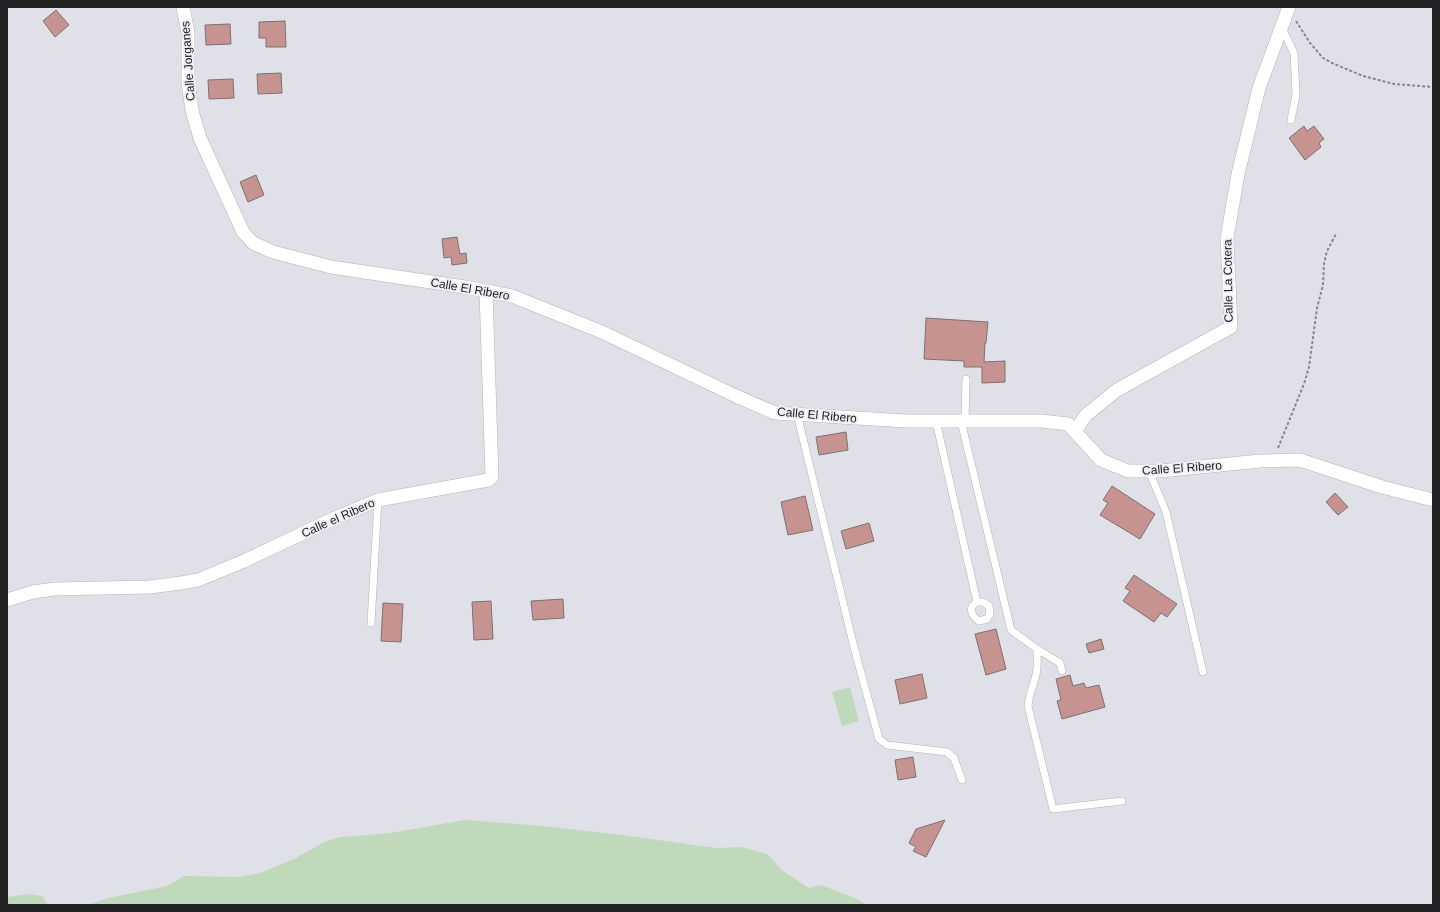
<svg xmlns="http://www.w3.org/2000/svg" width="1440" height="912" font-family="Helvetica,sans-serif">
<rect width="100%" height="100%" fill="#e0e1e8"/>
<path fill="#c1d9bb" d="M850 687 859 721 842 726 832 692Z
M465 820 543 826 622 835 716 848 742 847 767 854 783 871 809 888 821 885 857 899 867 905H89L104 899 167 886 184 876 238 877 260 873 296 858 324 842 340 837 390 833Z
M30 894 42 896 48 905H7V897Z"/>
<path fill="#c79391" stroke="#797272" d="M56 10 69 25 55 37 43 21Z
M285 21 286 47H266V38H259V22Z
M230 24 231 44 206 45 205 25Z
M281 73 282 93 258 94 257 74Z
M233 79 234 98 209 99 208 80Z
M1304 126 1307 131 1314 126 1324 139 1319 143 1321 147 1305 160 1289 138Z
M256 175 264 195 248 202 240 182Z
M457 237 460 254 466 253 467 263 452 265 451 257 444 258 442 239Z
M926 318 988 322 986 343H985L984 362 1005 361V382L982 383V367H964V361L924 359Z
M846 432 848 450 819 455 816 437Z
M1112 486 1155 514 1140 539 1100 515 1108 503 1103 500Z
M1335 493 1348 507 1338 515 1326 502Z
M805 496 813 530 788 535 781 502Z
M869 523 874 541 846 549 841 531Z
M1134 575 1177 604 1167 617 1161 613 1154 622 1123 601 1130 591 1125 588Z
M563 599 564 618 533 620 531 601Z
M491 601 493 639 474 640 472 602Z
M383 603 403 604 401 642 381 641Z
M996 629 1006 669 986 675 975 634Z
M1101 639 1104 649 1089 653 1086 644Z
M922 674 927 698 900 704 895 680Z
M1070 675 1073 686 1084 683 1086 688 1099 685 1105 707 1062 719 1057 701 1061 700 1056 679Z
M913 757 916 777 898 780 895 760Z
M945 820 926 857 913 851 916 847 909 843 916 829Z"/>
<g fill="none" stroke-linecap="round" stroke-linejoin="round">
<defs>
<path id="lane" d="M1282 28 1294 53 1296 95 1291 120
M797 414 854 647 879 739 887 745 947 752 954 758 962 780
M936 421 977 602C968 607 971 616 979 621L987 619 990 614 989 606 983 602H977
M961 421 1011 630 1037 649
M965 421 966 379
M1149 471 1166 512 1203 672
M371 623 378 500
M1062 671 1060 663 1037 649C1037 658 1038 667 1036 675 1033 686 1029 695 1028 706L1053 809 1122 801"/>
<path id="street" d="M183 7 188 33V82L192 111 200 138 243 232 253 243 273 252 331 267 471 288 512 296 602 332 738 397 775 413 906 421H1041L1068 424 1101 460 1128 471H1160L1260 461 1300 460 1382 487 1433 500
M1075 431 1086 415 1117 390 1231 327 1227 238 1238 174 1259 88 1289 7
M7 600 33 592 54 589 150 587 181 583 198 580 244 561 335 518 378 500 488 480 492 477 486 291"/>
</defs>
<use href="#lane" stroke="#b2b3b9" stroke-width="8"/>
<use href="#street" stroke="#b2b3b9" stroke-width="14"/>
<path stroke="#87888d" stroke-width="2" stroke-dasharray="3 2" stroke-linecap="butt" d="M1296 21 1310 43 1323 58 1332 63 1363 76 1394 84 1433 87
M1278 448 1304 384 1309 367 1317 308 1323 285 1324 263 1327 251 1336 234"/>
<use href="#lane" stroke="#fff" stroke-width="7"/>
<use href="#street" stroke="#fff" stroke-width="13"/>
</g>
<g text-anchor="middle" stroke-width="4" stroke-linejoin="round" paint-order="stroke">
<g font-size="12" fill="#212224" stroke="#edeff5">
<text transform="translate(188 61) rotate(-94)" y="4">Calle Jorganes</text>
<text transform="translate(1228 281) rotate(-91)" y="4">Calle La Cotera</text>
<text transform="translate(470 289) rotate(10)" y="4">Calle El Ribero</text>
<text transform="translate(817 415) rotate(5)" y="4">Calle El Ribero</text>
<text transform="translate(1182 468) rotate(-4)" y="4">Calle El Ribero</text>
<text transform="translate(338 518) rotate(-24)" y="4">Calle el Ribero</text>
</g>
</g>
<rect width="1440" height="912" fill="none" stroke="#212224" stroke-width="16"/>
</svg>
